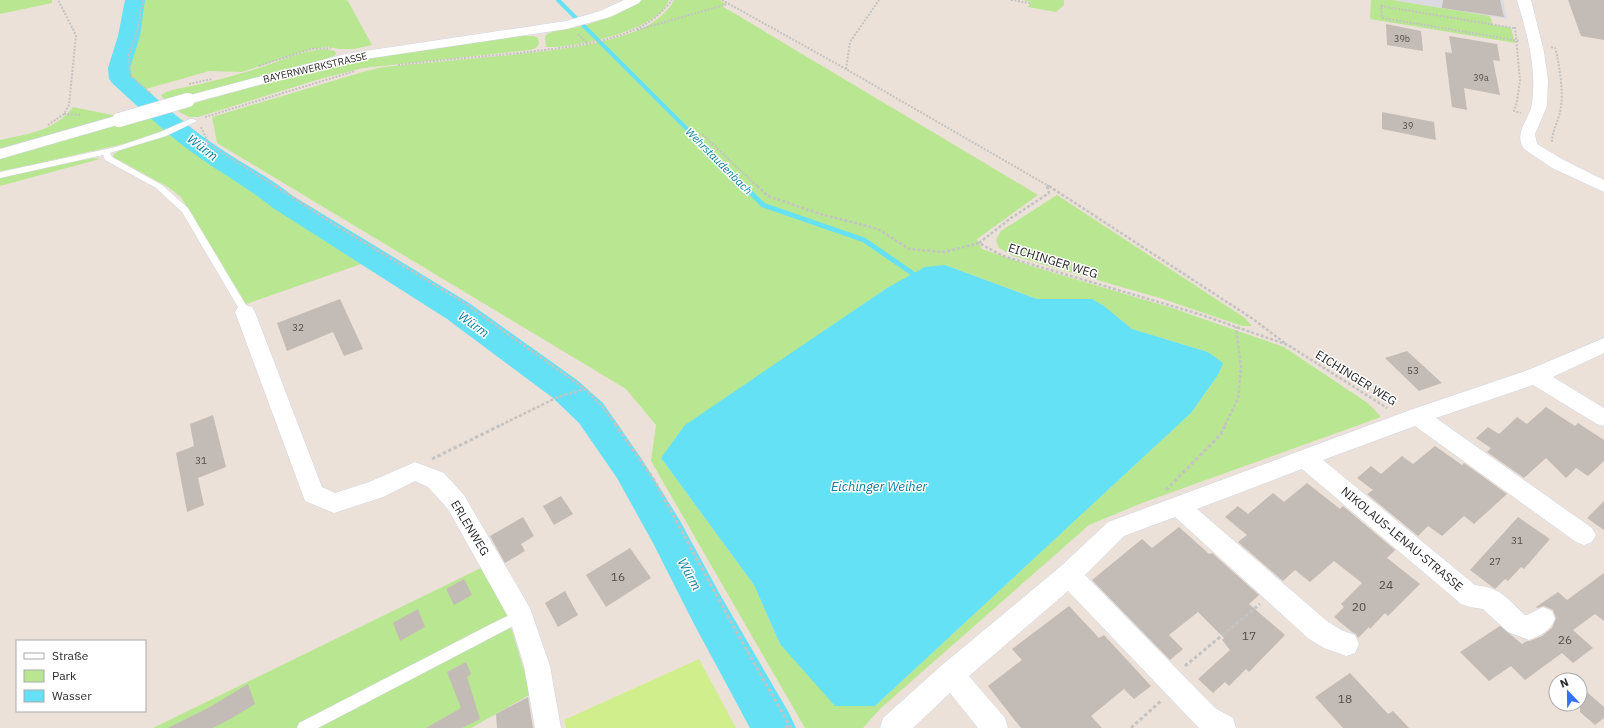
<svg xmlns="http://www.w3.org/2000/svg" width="1604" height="728" font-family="'IBM Plex Sans',sans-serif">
<rect width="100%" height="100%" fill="#ece1d8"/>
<path fill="#dbdae3" d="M1394 0H1503L1507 19Z"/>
<path fill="#b9e691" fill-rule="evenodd" d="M0 0H52V3L0 14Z
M143 0H346L348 1 372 45 354 49H340L327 47 311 49 242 72 209 71 146 89 130 75 129 55Z
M642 0H669C667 4 664 10 660 13 638 33 576 48 546 47L545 36C554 29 566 29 578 27 600 22 622 12 642 0Z
M674 0H720L726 4 722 6 1038 195 977 239 982 249 1031 266 1172 308 1284 347 1369 404 1381 417 1142 503 1089 525 880 709 863 728H805L651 461 656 425 626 389 217 143 212 117 366 71 383 67C425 63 468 59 510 55 553 50 603 46 643 28 655 22 668 12 674 0ZM945 265 1037 299H1092L1104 306 1132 329 1208 352 1218 375 1191 413 875 706 780 644 754 585 661 458 795 351 887 288Z
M1023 0H1064V5L1056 12 1028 7 1031 2Z
M1371 0H1392L1490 16 1493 25 1511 28 1515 43 1370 19Z
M513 36H534L538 38 539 44 536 48 530 50 363 68 320 79 198 117H189L174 109 328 65 364 58Z
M326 49 335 51 336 54 334 56 326 59 166 102 161 95C174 87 193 87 208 82 225 78 242 73 259 68 281 61 302 50 326 49Z
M73 107 117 116 0 150V140C28 134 55 131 73 107Z
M168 111 186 122 136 141 0 172V158Z
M170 135 361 264 246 304 181 197 168 187 113 157 114 154 121 150Z
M93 158 100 159 0 186V176Z
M1057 195 1245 318 1252 326H1242L1160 298 1013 256 999 248 996 240 1001 231Z
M483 567 507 614 531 694 471 728H153Z"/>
<path fill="#d1ee8c" d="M699 659 736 728H566L564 720Z"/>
<path fill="#64e1f5" d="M945 265 1037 299H1092L1104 306 1132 329 1208 352 1223 363 1218 375 1191 413 875 706H835L780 644 754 585 661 458 685 425 887 288 925 267Z"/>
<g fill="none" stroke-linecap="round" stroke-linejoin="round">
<path stroke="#64e1f5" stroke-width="4" d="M558 0 745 187"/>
<path stroke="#64e1f5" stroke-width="5" d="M744 186 763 205 864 240 912 273 915 279"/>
<path fill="#64e1f5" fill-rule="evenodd" d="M125 0H145L140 36 130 68 132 77C160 101 187 127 218 147 243 164 269 177 293 196L469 303 577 380 603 403 641 458 679 519 722 598 789 713 796 728H750L694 624 653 543 617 478 579 423 553 398 447 319 273 208C250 189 224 175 200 158 168 136 141 109 113 84L109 79 108 68 118 36Z"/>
</g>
<path fill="#c3bbb5" d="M1443 0H1500L1504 17 1442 8Z
M1568 0H1604V40L1581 36Z
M1386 24 1421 31 1423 51 1387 45Z
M1449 36 1497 44 1500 61 1493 60 1500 95 1464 88 1467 110 1452 107 1445 52 1452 53Z
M1382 112 1434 122 1436 140 1382 129Z
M340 299 363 349 344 356 333 332 287 351 277 323Z
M1407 351 1442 383 1419 391 1385 358Z
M1546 407 1575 426 1578 423 1604 440V461L1588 476 1576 468 1566 478 1546 458 1524 478 1487 452 1491 448 1476 438 1488 427 1499 434 1517 417 1527 424Z
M213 415 226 467 198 478 204 505 187 512 176 453 194 446 190 424Z
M1435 446 1462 465 1464 463 1507 494 1474 524 1464 516 1442 536 1428 526 1418 536 1367 494 1373 490 1357 478 1371 466 1381 474 1402 456 1413 464Z
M1307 483 1340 509 1343 506 1395 550 1387 558 1420 584 1388 616 1385 613 1370 629 1369 627 1358 638 1356 634 1352 632 1334 617 1344 607 1341 604 1362 583 1334 561 1310 582 1295 570 1283 581 1238 542 1247 535 1225 517 1238 506 1248 514 1273 493 1284 502Z
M561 496 573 514 554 525 543 506Z
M1604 501V530L1587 518Z
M523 517 534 536 521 544 525 551 505 563 490 536Z
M1518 517 1550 539 1524 569 1521 567 1508 581 1505 579 1495 589 1470 570Z
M1179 527 1209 554 1212 553 1259 595 1249 604 1285 635 1249 672 1246 669 1229 686 1225 682 1213 693 1198 679 1230 650 1222 640 1224 638 1198 612 1169 635 1183 649 1170 660 1092 580 1142 539 1152 548Z
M630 548 651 578 606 607 586 575Z
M1604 573V621L1595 614 1573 630 1593 648 1573 663 1562 653 1525 680 1511 666 1489 681 1460 652 1500 626 1522 644 1527 641H1530L1542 636 1552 628 1556 618 1553 610 1544 606 1537 608 1536 607 1558 592 1567 600Z
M464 579 472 595 454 605 446 589Z
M565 591 578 615 558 627 545 603Z
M1069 606 1099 638 1104 635 1151 686 1134 699 1124 689 1091 716 1102 728H1021L988 686 1022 660 1012 649Z
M418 609 425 627 400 641 393 623Z
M466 662 471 674 467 677 480 719 462 728H426L461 708 447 672Z
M1350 673 1388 714 1393 711 1409 728H1343L1315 697Z
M248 684 255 704 232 718 213 728H168L208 708Z
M1580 686 1604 707V718L1595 725 1580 712Z
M528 697 533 728H497L496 714Z"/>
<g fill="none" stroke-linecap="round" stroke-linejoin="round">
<defs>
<path id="lane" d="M190 119H193L197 121 166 136 110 153 112 157 162 185 188 208 250 312 245 315 242 314 182 212 156 188 105 160 103 155 0 178V172L116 147 160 132Z
M521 610 525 612 527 616 525 620 318 728H297L299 723 495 622Z"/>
<path id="street" d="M624 0H641L639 3 610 17 567 29 345 62 188 104 183 103 181 100 183 97 345 54 566 21 600 11Z
M1517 0H1531L1544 52 1548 80 1547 106 1535 134 1537 144 1564 160 1604 180V192L1552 168 1524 149C1513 132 1529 121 1532 104 1537 68 1527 34 1517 0Z
M119 115 124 117 127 120 124 123 0 159V149Z
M245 305 252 307 255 312 322 487 335 493 369 482 415 462 444 473 464 495 530 608 550 666 561 728H535L524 666 510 620 448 509 428 487 415 481 383 497 334 513 305 501 235 312 238 307Z
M1604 338V353L1553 377 1604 408V426L1597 424 1533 385 1436 418 1592 528 1596 535 1592 542 1584 545 1576 542 1415 426 1323 460 1475 585C1502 588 1506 598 1525 615H1527L1543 607 1552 611 1555 619C1550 631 1541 635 1529 640L1508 632 1483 609 1470 607 1461 604 1302 469 1197 509 1327 621 1341 630 1355 635 1359 644 1355 653 1346 656 1324 648 1309 639 1175 517 1124 536 1085 575 1215 708 1233 718 1236 728H1199L1197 726 1068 591 969 676 1005 718 1008 728H978L950 693 913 728H880L883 718 942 665 1060 567 1108 522 1410 410 1528 370Z"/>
</defs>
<use href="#lane" stroke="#ced4e2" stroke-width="1"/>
<use href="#street" stroke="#ced4e2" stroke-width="1"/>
<path stroke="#c3c3c3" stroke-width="2" stroke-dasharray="2 1.5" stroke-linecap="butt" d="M143 0 138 28 129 55 130 75 151 94
M722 0 846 69 1047 185 1048 187
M1011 0 1030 3
M1515 27 1520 80 1517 101 1514 111 1521 113
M1514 28 1381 6 1382 18 1520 41
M637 30 728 4
M578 34 587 43
M1551 47 1555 48 1557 55C1560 73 1564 93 1560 112 1558 122 1552 131 1552 142
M398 65C438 60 478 57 519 53 559 48 603 45 640 27 653 21 663 11 672 0
M259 66 311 49 331 48
M846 69 850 42 879 0
M189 84 212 79
M64 114 82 115
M205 117 355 71
M48 125 64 114 69 105 76 35 58 0
M201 127 209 144 276 187
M702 134 758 187
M1047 185 1050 187"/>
<path stroke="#c3c3c3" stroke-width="2.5" stroke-dasharray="3 2" stroke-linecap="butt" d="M275 186 337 226 463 302 585 389 603 407 616 425
M757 186 768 196 820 214 878 229 909 249 944 252 979 243 1003 256 1199 314 1288 345 1387 408
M1049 186 1253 319 1286 344
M979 243 1011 218 1049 193 1047 186
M501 425 558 397 585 389
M1225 425 1238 399 1241 367 1236 327"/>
<path stroke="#c3c3c3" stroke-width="3" stroke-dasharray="3.5 2.5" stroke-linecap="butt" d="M615 424 654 480 737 633 791 728
M432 459 503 424
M1166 490 1220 435 1226 424
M1185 666 1260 604
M785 728 790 725
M1131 728 1162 700"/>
<use href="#lane" fill="#fff" fill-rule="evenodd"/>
<use href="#street" fill="#fff" fill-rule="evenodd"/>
<defs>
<path id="street-bridge" d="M119 120 188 100"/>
</defs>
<use href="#street-bridge" stroke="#ced4e2" stroke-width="15" stroke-linecap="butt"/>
<use href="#street-bridge" stroke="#fff" stroke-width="14"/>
</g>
<g text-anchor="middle" stroke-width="3" stroke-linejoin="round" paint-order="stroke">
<g font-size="9" fill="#4f4d4b">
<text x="1402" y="42">39b</text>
<text x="1481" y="81">39a</text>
<text x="1408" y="129">39</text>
</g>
<g font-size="10" fill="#282828" stroke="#fff">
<text transform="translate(315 67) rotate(-13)" y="4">BAYERNWERKSTRASSE</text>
</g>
<g font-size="10" fill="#4f4d4b">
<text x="298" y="331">32</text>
<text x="1413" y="374">53</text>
<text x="201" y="464">31</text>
<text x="1517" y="544">31</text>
<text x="1495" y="565">27</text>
</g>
<g font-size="11" font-style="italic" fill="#067d9e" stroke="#fff">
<text transform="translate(719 161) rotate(45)" y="4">Wehrstaudenbach</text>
</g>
<g font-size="12" fill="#282828" stroke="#fff">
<text transform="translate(1053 261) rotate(17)" y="4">EICHINGER WEG</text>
<text transform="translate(1356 378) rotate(32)" y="4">EICHINGER WEG</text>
<text transform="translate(470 528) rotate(59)" y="4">ERLENWEG</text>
<text transform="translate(1402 539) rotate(40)" y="4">NIKOLAUS-LENAU-STRASSE</text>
</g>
<g font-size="12" fill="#4f4d4b">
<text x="618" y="581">16</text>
<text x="1386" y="589">24</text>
<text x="1359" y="611">20</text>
<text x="1249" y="640">17</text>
<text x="1565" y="644">26</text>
<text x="1345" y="703">18</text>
</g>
<g font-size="13" font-style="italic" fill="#067d9e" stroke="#fff">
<text transform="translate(203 147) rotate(37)" y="5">Würm</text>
<text transform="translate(474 324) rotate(36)" y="5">Würm</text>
<text x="879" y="491">Eichinger Weiher</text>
<text transform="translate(690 574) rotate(61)" y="5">Würm</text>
</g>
</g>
<rect x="16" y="640" width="130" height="72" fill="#ffffff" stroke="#a9a9a9"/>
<rect x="24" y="653" width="20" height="6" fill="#ffffff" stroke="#a9a9a9"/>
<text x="52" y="660" font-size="12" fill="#282828">Straße</text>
<rect x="24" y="670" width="20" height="12" fill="#b9e691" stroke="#a9a9a9"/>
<text x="52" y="680" font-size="12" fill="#282828">Park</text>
<rect x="24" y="690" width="20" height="12" fill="#64e1f5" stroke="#a9a9a9"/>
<text x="52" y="700" font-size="12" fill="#282828">Wasser</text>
<g transform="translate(1568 692) rotate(338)"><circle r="19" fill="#ffffff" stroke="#a9a9a9"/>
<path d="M0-3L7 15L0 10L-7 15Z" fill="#3272ff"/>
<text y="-6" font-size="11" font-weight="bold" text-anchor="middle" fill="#282828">N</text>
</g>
</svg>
